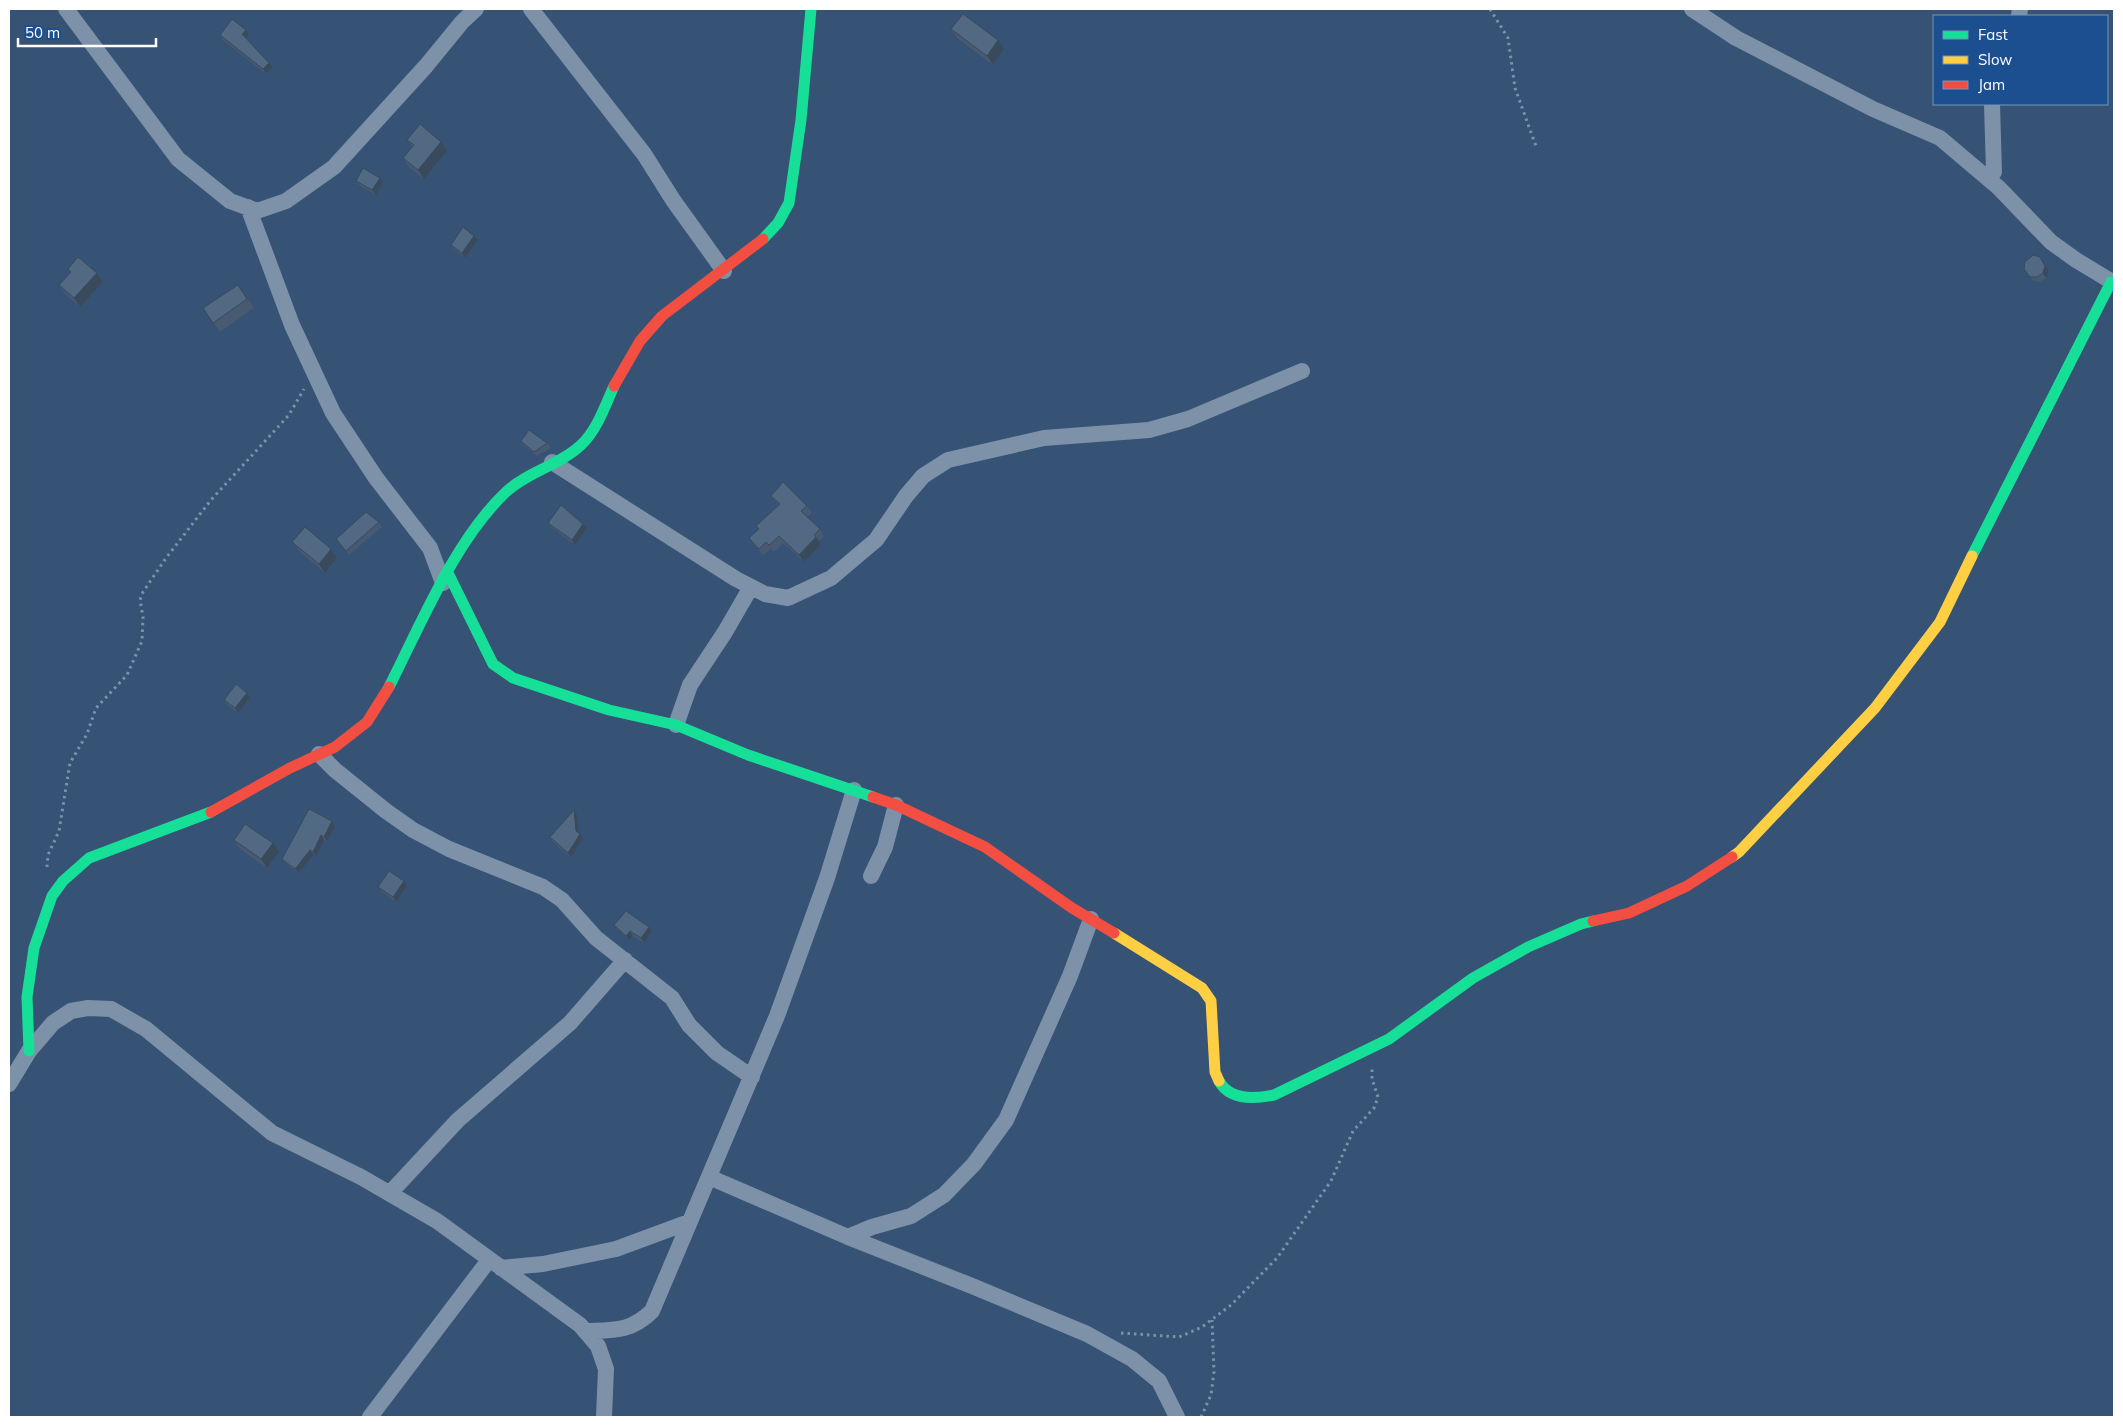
<svg xmlns="http://www.w3.org/2000/svg" width="2123" height="1426" font-family="Mulish,sans-serif">
<rect width="100%" height="100%" fill="#365274"/>
<g fill="none" stroke-linecap="round" stroke-linejoin="round">
<path stroke="#7d92a8" stroke-width="3" stroke-dasharray="2.5 4" stroke-linecap="butt" d="M1490 9 1508 38 1515 88 1537 149
M47 867 48 855 59 831 70 763 87 734 96 708 127 675 142 641 143 617 140 600 143 592 166 558 211 500 289 415 304 389
M1121 1333 1179 1337 1202 1327 1231 1305 1277 1258 1331 1181 1353 1131 1374 1108 1378 1097 1372 1079V1069
M1201 1417 1211 1395 1214 1372 1212 1320"/>
<path stroke="#7d92a8" stroke-width="16" d="M66 9 178 159 230 201 257 211 286 201 334 167 426 66 462 22 476 9
M531 9 644 154 673 200 724 271
M1692 9 1736 38 1873 109 1940 138 1999 188 2051 242 2076 260 2114 283
M2019 16 2020 9
M1992 104 1994 172
M248 207 292 325 333 413 376 478 430 548 443 583
M552 462 736 579 765 594 788 598 831 578 876 540 906 496 923 476 948 460 1044 438 1149 430 1188 419 1302 371
M676 725 690 685 725 632 751 587
M319 754 335 770 386 811 413 830 449 849 543 887 562 900 596 938 672 998 689 1025 717 1053 752 1077
M871 876 885 847 896 805
M9 1084 29 1051 53 1023 71 1011 88 1008 111 1009 146 1029 272 1133 361 1177 437 1221 580 1325 598 1346 606 1369 604 1417
M709 1177 848 1237 972 1286 1087 1334 1132 1359 1159 1381 1177 1417
M390 1193 458 1120 570 1023 625 960
M848 1237 872 1227 911 1216 944 1195 974 1164 1006 1120 1070 976 1091 919
M501 1268 543 1264 616 1249 689 1222
M586 1331C613 1330 631 1332 652 1311L777 1016 827 878 854 790
M370 1417 489 1260"/>
<path stroke="#16e098" stroke-width="11" d="M763 239 778 223 789 203 801 120 811 9
M1972 556 2111 282
M448 573 493 664 513 678 609 710 676 725 748 755 873 797
M389 687C421 624 455 540 506 492 527 472 560 465 581 445 597 430 605 406 614 386
M29 1051 27 997 34 948 52 896 63 881 89 858 211 812
M1219 1081C1230 1101 1255 1099 1274 1095L1389 1039 1473 978 1528 947 1581 924 1593 921"/>
<path stroke="#ffcf43" stroke-width="11" d="M1732 857 1739 852 1875 708 1940 622 1972 556
M1114 933 1202 988 1211 1001 1215 1072 1219 1081"/>
<path stroke="#f24e42" stroke-width="11" d="M614 386 640 341 662 316 763 239
M873 797 896 805 985 847 1072 908 1114 933
M211 812 290 768 335 747 367 722 389 687
M1593 921 1629 913 1687 886 1732 857"/>
</g>
<path fill="#475a72" d="M951 29 998 40 1004 49 993 65 957 38Z
M220 35H249L246 38 269 63 273 67 266 74 223 40Z
M407 140 447 151 424 179 409 167 403 158 412 147Z
M356 181 383 182 376 195 359 185Z
M474 236 478 240 465 258 454 249 451 245Z
M2043 261 2049 271 2046 278 2040 282 2033 281 2024 269Z
M68 269 97 273 103 282 80 307 65 294 59 285 70 272Z
M238 285 254 308 220 332 203 308Z
M521 441 547 443 551 448 537 456 524 446Z
M771 496 807 506 812 513 807 517 820 529 824 536 819 541 821 544 804 562 783 543 774 552 771 549 763 555 754 545 749 538 759 529 756 526 778 505Z
M379 522 382 527 349 555 336 539Z
M548 523 587 528 575 545 551 527Z
M292 542 331 549 337 558 325 573 299 551Z
M247 693 250 697 238 713 227 705 224 700Z
M574 810 577 815 579 833 583 838 571 858 553 842 550 837Z
M335 826 327 841 324 840 316 856 314 855 298 873 285 863 282 859Z
M234 840 279 852 267 868 240 849Z
M407 886 396 902 381 891 378 887Z
M614 925 649 927 652 931 644 943 633 936 629 940 617 929Z"/>
<path fill="#394a5c" d="M246 30 249 35 245 39 242 34Z
M998 40 1004 49 993 65 987 56Z
M269 63 273 67 266 74 263 69Z
M441 142 447 151 424 179 418 170Z
M380 178 383 182 376 195 372 190Z
M474 236 478 240 465 258 462 253Z
M2040 257 2049 271 2046 278 2043 273Z
M97 273 103 282 80 307 74 298Z
M583 524 587 528 575 545 572 540Z
M816 537 821 544 804 562 799 555Z
M331 549 337 558 325 573 319 564Z
M247 693 250 697 238 713 235 708Z
M574 810 577 815 579 835 580 834 583 838 571 858 568 853Z
M332 821 335 826 327 841 324 837Z
M321 835 324 840 316 856 313 852Z
M273 843 279 852 267 868 261 859Z
M310 850 314 855 298 873 295 869Z
M404 881 407 886 396 902 393 897Z
M649 927 652 931 644 943 641 938Z
M630 931 633 936 629 940 626 936Z"/>
<path fill="#526984" stroke="#394a5c" d="M963 14 998 40 987 56 951 29Z
M232 19 246 30 242 34 269 63 263 69 220 35Z
M420 124 441 142 418 170 403 158 414 145 407 140Z
M363 168 380 178 372 190 356 181Z
M463 227 474 236 462 253 451 245Z
M2033 255 2040 257 2045 266 2043 273 2037 277H2030L2024 269 2025 262Z
M78 257 97 273 74 298 59 285 71 272 68 269Z
M238 285 247 299 213 323 203 308Z
M529 430 547 443 534 452 521 441Z
M783 482 807 506 801 511 820 529 814 535 816 537 799 555 779 536 769 545 766 542 759 549 749 538 759 529 756 526 780 504 771 496Z
M561 505 583 524 572 540 548 523Z
M366 512 379 522 346 551 336 539Z
M305 527 331 549 319 564 292 542Z
M236 684 247 693 235 708 224 700Z
M309 809 332 821 324 837 321 835 313 852 310 850 295 869 282 859Z
M574 810 576 831 580 834 568 853 550 837Z
M245 824 273 843 261 859 234 840Z
M389 871 404 881 393 897 378 887Z
M626 911 649 927 641 938 630 931 626 936 614 925Z"/>
<rect width="2123" height="1426" fill="none" stroke="#ffffff" stroke-width="20"/>
<rect x="1933" y="15" width="175" height="90" fill="#1b4f8f" stroke="#7695bc"/>
<rect x="1943" y="31" width="25" height="8" fill="#16e098" stroke="#7695bc"/>
<text x="1978" y="40" font-size="15" fill="#ffffff">Fast</text>
<rect x="1943" y="56" width="25" height="8" fill="#ffcf43" stroke="#7695bc"/>
<text x="1978" y="65" font-size="15" fill="#ffffff">Slow</text>
<rect x="1943" y="81" width="25" height="8" fill="#f24e42" stroke="#7695bc"/>
<text x="1978" y="90" font-size="15" fill="#ffffff">Jam</text>
<path d="M18 38v8h138v-8" fill="none" stroke="#ffffff" stroke-width="2.5"/>
<text x="25" y="38" font-size="15" fill="#ffffff" stroke="#1b4f8f" stroke-width="4" paint-order="stroke">50 m</text>
</svg>
